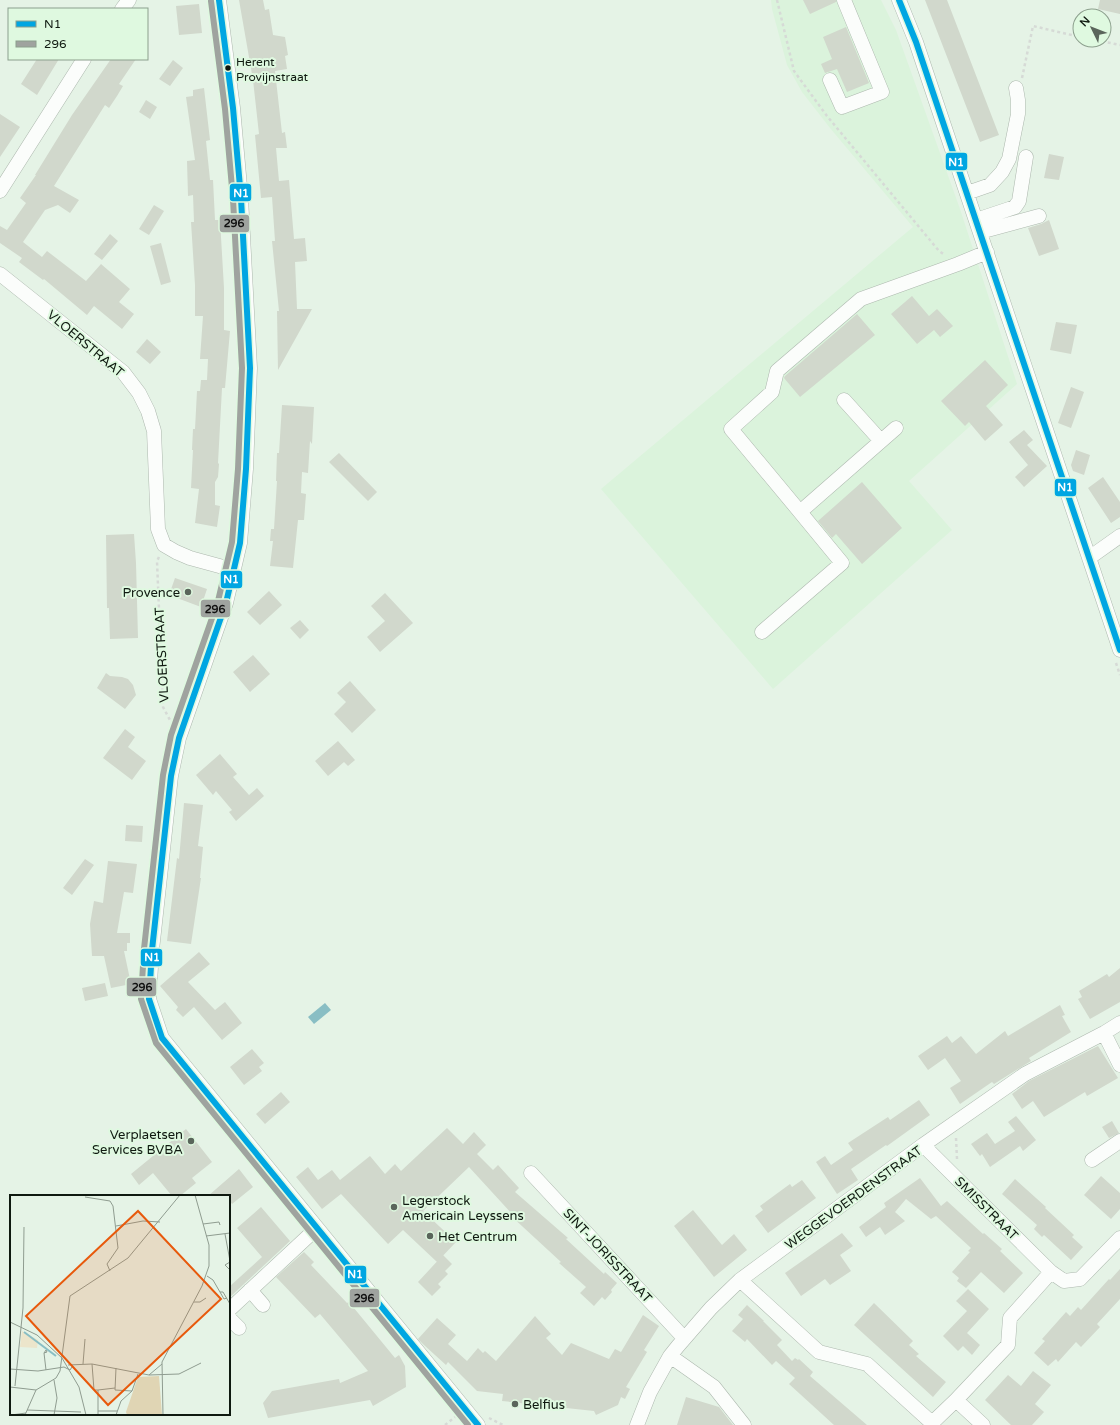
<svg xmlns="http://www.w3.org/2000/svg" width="1120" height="1425" font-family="'Varela Round',sans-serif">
<rect width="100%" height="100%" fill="#e5f3e6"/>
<path fill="#dbf3dc" d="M771 0H881L896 30 960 209 1017 384 909 481 952 530 773 689 601 489 913 227 830 128 802 92 787 65 772 9Z"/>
<path fill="#89bec4" d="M325 1003 331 1010 314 1024 308 1017Z"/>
<path fill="#d1d8cc" d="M239 0H263L265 10 269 9 273 35 285 37 288 55 285 56 287 69 275 71 282 133 285 132 287 148H276L279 181 289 180 294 239 305 238 307 261 295 262 297 309H312L278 370 277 311H279L272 241H275L272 197 261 198 255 135 259 134 253 80Z
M803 0H836V2L810 14Z
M925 0H947L999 135 980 142Z
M1100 0H1120V14L1098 9Z
M199 4 202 33 179 35 176 6Z
M846 27 869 83 847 92 837 69 825 73 821 64 832 59 823 37Z
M37 59H59L37 95 21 84Z
M111 59H136L119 84 123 86 117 96 109 108 105 105 54 186 79 200 70 213 58 205 45 210 23 242 42 257 47 251 86 281 101 264 130 289 119 302 134 314 122 329 94 306 87 315 44 279 43 280 19 262 22 258 0 243V226L7 230 26 203 20 198 36 175H35L72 115Z
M173 60 183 68 170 86 159 79Z
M204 88 210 140 206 141 210 180H213L215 220H220L224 288V330L230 331 225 388H222L218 463 219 464 218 477 215 482V505L220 506 217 527 195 523 199 489 191 488 193 450H192L193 429H195L197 391H200L201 380H207L208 359H200L203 316H195V285L191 222H194L193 195 188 196 187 161 195 160 186 97 193 96V90Z
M146 100 157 107 150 119 139 112Z
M0 114 20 127 0 157Z
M1049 154 1064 157 1059 180 1044 178Z
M154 205 164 211 149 235 139 229Z
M1049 220 1059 249 1039 256 1028 228 1041 224Z
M110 234 118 241 102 260 94 254Z
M161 243 171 282 161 285 150 246Z
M912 296 929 316 937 309 953 326 940 337 934 330 917 344 891 314Z
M857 314 875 335 800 397 784 378 785 376Z
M1056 322 1077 325 1071 354 1050 350Z
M147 339 161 352 150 364 136 352Z
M985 360 1008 385 986 406 1003 425 985 441 969 422 965 426 941 401Z
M1071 387 1084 392 1071 428 1058 423Z
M282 405 314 407 312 444 310 441 308 473 302 472 301 493 306 494 304 520H298L293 568 270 566 273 541H270L271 529H274L277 481H276L277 453H279Z
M1024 430 1033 440 1027 445 1047 466 1024 487 1015 477 1028 465 1009 442Z
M1076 450 1090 455 1084 475 1073 471 1071 465Z
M339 453 377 492 368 501 329 462Z
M1103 477 1120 502V517L1111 523 1088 488Z
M862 482 902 528 862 564 836 534 832 538 818 521Z
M134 534 136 563 138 638 110 639 109 608H107L106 535Z
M175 578 207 589 201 607 169 595Z
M269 591 282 605 260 625 247 612Z
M385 593 413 623 380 652 367 637 385 621 371 606Z
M300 620 309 630 300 639 290 628Z
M253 655 270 674 250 692 233 672Z
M106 673 110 676 122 677 128 679 133 685 136 695 125 709 97 688Z
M350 681 376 710 352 733 334 714 346 702 337 693Z
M125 729 135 737 128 747 146 761 132 780 103 758Z
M338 741 355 760 348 766 344 762 328 776 315 761Z
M220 754 237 774 233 777 249 795 257 788 264 796 236 821 229 812 232 810 216 791 213 795 196 775Z
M184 803 203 805 198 846 203 847 200 878H201L191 944 167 941 177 858 179 859Z
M126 825 143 826 142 842 125 841Z
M85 859 94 865 72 895 63 888Z
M108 861 137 864 133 893 124 892 117 933H130V943H127V951H124L131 984 111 988 104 956H92L90 924 94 901 103 903Z
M199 952 210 964 188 982 215 1010 225 1002 242 1023 222 1040 194 1007 183 1017 176 1010 178 1007 160 986Z
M1120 968V1002L1090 1019 1078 999 1082 997 1079 991 1107 974 1109 977Z
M105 983 108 996 85 1001 82 988Z
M1060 1005 1065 1015 1062 1016 1071 1032 1029 1058 1031 1061 994 1084 992 1082 960 1104 950 1088 961 1081 945 1058 928 1070 918 1056 947 1036 952 1043 961 1036 976 1054 1005 1031 1008 1036Z
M1098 1046 1118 1078 1087 1096 1085 1092 1044 1117 1033 1101 1022 1109 1012 1094 1029 1081Z
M252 1049 264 1063 259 1067 262 1071 244 1085 230 1067Z
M281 1092 290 1102 265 1124 256 1114Z
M919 1100 930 1115 887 1146 886 1145 851 1169 858 1180 837 1194 816 1162 825 1156 831 1165 853 1150 848 1143 888 1117 890 1120Z
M1016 1116 1036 1140 1023 1151 1020 1146 990 1167 982 1154 980 1156 971 1144 987 1133 995 1144 1015 1131 1008 1122Z
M1112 1121 1119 1133 1109 1138 1102 1127Z
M447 1128 463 1144 474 1132 486 1145 477 1154 493 1170 498 1165 519 1188 515 1192 568 1238 566 1239 604 1274 605 1272 617 1283 611 1290 612 1292 605 1300 602 1297 594 1306 580 1293 586 1287 559 1263 561 1262 510 1215 512 1214 469 1167 423 1211 456 1242 437 1262 403 1230 388 1244 341 1194 322 1209 296 1177 308 1167 318 1180 332 1170 340 1180 370 1156 385 1174 395 1164 401 1171Z
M186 1129 212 1162 192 1178 196 1183 180 1196H172L153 1173 139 1185 131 1174Z
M239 1169 253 1187 232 1204 229 1200V1196H208Z
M1101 1176 1120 1193V1209L1111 1219 1084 1195Z
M920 1178 941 1206 947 1201 983 1234 984 1233 1002 1249 1000 1251 1023 1273 1004 1293 981 1272 966 1288 957 1281 959 1278 952 1272 970 1252 968 1251 971 1248 936 1216 931 1219 906 1199 895 1212 905 1221 885 1235 880 1227 866 1237 859 1227 886 1207 884 1203Z
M1015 1179 1046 1207 1045 1208 1074 1235 1072 1237 1083 1247 1071 1260 1044 1235 1042 1237 1034 1229 1037 1225 1002 1194Z
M802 1180 816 1198 768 1233 755 1216 763 1210 760 1206 790 1184 792 1187Z
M261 1207 290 1241 229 1298V1287L262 1257 237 1228Z
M693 1210 722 1245 734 1234 747 1250 714 1277 674 1226Z
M842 1233 853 1246 840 1255 851 1271 830 1285 825 1279 801 1296 785 1273Z
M304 1252 314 1262 311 1265 347 1303 349 1302 395 1358 399 1355 405 1366 406 1387 373 1406 370 1400 268 1418 263 1403 272 1391 339 1379 340 1383 368 1371 320 1314 315 1318 276 1277Z
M443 1255 452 1264 445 1271 448 1274 438 1284 441 1287 432 1296 418 1282Z
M1120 1269V1299L1097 1324 1100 1327 1081 1347 1076 1342 1058 1362 1056 1359 1048 1366 1034 1353 1045 1341 1042 1339 1066 1312 1070 1316 1078 1307 1081 1310 1109 1279 1110 1280Z
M968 1289 989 1309 967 1333 980 1345 972 1355 963 1346 958 1351 943 1336 967 1311 956 1301Z
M874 1303 913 1341 909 1345 919 1354 916 1356 946 1382 933 1397 854 1325Z
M747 1305 764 1321H763L782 1340 777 1345 792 1361 795 1358 798 1360 799 1359 813 1372 810 1376 867 1425H834L789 1384 795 1378 776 1361 772 1365 747 1339 745 1342 732 1331 743 1319 738 1315Z
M643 1315 659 1326 644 1350 647 1352 626 1387 630 1389 625 1399 621 1397 618 1405 596 1415 594 1411 502 1401 503 1394 477 1391 448 1362 446 1365 424 1345 418 1339 437 1318 456 1335 448 1344 467 1361 478 1348 483 1353 485 1351 496 1361 535 1316 551 1334 546 1338 562 1355 571 1343 609 1359 615 1349 621 1352Z
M1033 1371 1051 1385 1035 1404 1044 1412 1032 1425H1011L985 1400 1008 1375 1021 1386Z
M686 1397 719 1407 733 1425H677Z"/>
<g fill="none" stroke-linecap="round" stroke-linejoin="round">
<defs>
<path id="minor" d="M219 0 233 108 241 198 250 368 246 469 240 543 226 603 179 738 171 776 152 950 149 999 162 1038 478 1425
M899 0 916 42 1120 650
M122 9 129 0
M830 80 842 107 882 92 844 0
M0 191 84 59
M967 193 990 185 1002 172 1009 159 1018 114V100L1016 88
M976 220 1015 207 1019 201 1026 157
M980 232 1039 216
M0 274 123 372 139 393 148 411 154 431 158 529 164 545 176 552 190 558 234 570
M844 400 881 441
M896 428 800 512 731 429 772 392 777 371 861 299 958 264 987 252
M1089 558 1120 536
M762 632 842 563 800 512
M1104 1033 1120 1065
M923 1145 1051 1272 1064 1281 1080 1279 1120 1238
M1092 1160 1120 1141
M531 1173 684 1338
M740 1280 819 1352 867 1364 932 1423 956 1400 983 1425
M250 1290 263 1305
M229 1310 317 1228
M229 1318 239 1328
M670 1356 714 1387 744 1425
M956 1400 1008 1345 1010 1318 1051 1272
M637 1425 650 1392 670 1356 678 1346 711 1308 740 1280 923 1145 1025 1074 1104 1033 1120 1023"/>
</defs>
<use href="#minor" stroke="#adb8ae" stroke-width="15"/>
<path stroke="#d6dad6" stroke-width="2.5" stroke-dasharray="3 3" stroke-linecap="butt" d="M777 0 794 71 827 116 939 251 945 255
M1096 40 1120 45
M1022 78 1033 26 1080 37
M159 557 157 561 163 707 171 722
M1116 663 1120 675
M956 1138 957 1159
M489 1418 503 1425
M445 1425 455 1417"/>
<use href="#minor" stroke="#fbfdfb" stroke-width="14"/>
<defs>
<path id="bus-1" d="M219 0 233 108 241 198 250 368 246 469 240 543 226 603 179 738 171 776 152 950 149 999 162 1038 478 1425
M899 0 916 42 1120 650"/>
<path id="bus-2" d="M211 1 225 109 233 199 242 368 238 469 232 542 218 601 171 735 163 775 144 949 141 999 156 1043 468 1425"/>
</defs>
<use href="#bus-1" stroke="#dff9e0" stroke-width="9"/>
<use href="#bus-2" stroke="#dff9e0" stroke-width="9"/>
<use href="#bus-1" stroke="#00a6e2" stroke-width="6"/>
<use href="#bus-2" stroke="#9fa39f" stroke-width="6"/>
</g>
<circle fill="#0f1910" stroke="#dff9e0" stroke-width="1.5" cx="228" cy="68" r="3.5"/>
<g fill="#5a655b" stroke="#dff9e0" stroke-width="1.5">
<circle cx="188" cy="592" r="4"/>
<circle cx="191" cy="1141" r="4"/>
<circle cx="394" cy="1207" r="4"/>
<circle cx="430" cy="1236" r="4"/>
<circle cx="515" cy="1404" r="4"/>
</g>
<g text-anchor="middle" stroke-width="4" stroke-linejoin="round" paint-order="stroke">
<g font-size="12" fill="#0f1910" stroke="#dff9e0" text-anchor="start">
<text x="236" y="66">Herent<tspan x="236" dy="15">Provijnstraat</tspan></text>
</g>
<g font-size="13" fill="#0f1910" stroke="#dff9e0">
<text transform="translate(86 343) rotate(40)" y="5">VLOERSTRAAT</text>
<text transform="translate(161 655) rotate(-93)" y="5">VLOERSTRAAT</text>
<text transform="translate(853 1197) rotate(-36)" y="5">WEGGEVOERDENSTRAAT</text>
<text transform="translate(987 1208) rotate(45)" y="5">SMISSTRAAT</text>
<text transform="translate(608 1255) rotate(47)" y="5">SINT-JORISSTRAAT</text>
</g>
<g font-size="13" fill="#0f1910" stroke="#dff9e0" text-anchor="start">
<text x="180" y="597" text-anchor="end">Provence</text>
<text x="183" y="1139" text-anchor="end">Verplaetsen<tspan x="183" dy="15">Services BVBA</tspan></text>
<text x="402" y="1205">Legerstock<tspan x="402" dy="15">Americain Leyssens</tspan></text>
<text x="438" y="1241">Het Centrum</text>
<text x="523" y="1409">Belfius</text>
</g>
</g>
<g transform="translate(10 1195)">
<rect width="220" height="220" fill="#e5f3e6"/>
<path d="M12 136 28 145 27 153 10 152Z" fill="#ece5cb"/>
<path d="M149 181 152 220H117L116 217 128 182Z" fill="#e0d5b4"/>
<path fill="none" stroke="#89bec4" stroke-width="2" d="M14 137 46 161"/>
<path fill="none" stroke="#8f9c90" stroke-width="1" d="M75 2 100 6 103 11 108 53 97 69 100 76M193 29 209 27 210 30M106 31 133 26 150 27M215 39 220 66M196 41 220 38M220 67 215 70 220 75M197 81 203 85 214 104 217 103M210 97H213L220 109M184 107H190L196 103M0 127 27 140 52 163 69 192 76 220M34 158 36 155 37 157 34 158 36 175M73 169 75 144M82 169 84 195H88V220M58 170 82 169 139 180 152 169M106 173 105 195 122 196M0 174 28 176 54 172 60 175 62 172M139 180 169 179 191 168M44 185 47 203 44 220M5 191 13 113 14 32M0 192 26 195M88 195 105 193M17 215 71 217M88 216H107M1 220 16 218M15 220 26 195 46 183 50 176 60 101 118 63 170 0M106 220 111 206 122 196 128 179M153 220 152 167 192 91 199 71V50L185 0"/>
<path fill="#e8590c" fill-opacity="0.15" stroke="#e8590c" stroke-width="2" d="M128 16 211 104 98 210 16 121Z"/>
<rect width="220" height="220" fill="none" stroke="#0f1910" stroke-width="2"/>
</g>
<g stroke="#dff9e0" stroke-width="1.5">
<rect x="945" y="152" width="23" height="19" rx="4" fill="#00a6e2"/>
<rect x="229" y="183" width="23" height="19" rx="4" fill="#00a6e2"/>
<rect x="219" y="214" width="31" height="19" rx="4" fill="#9fa39f"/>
<rect x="1054" y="478" width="23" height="19" rx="4" fill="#00a6e2"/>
<rect x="220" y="570" width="23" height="19" rx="4" fill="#00a6e2"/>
<rect x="200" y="599" width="31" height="19" rx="4" fill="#9fa39f"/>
<rect x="140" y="948" width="23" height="19" rx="4" fill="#00a6e2"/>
<rect x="126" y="977" width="31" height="20" rx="4" fill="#9fa39f"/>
<rect x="344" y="1265" width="23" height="19" rx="4" fill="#00a6e2"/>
<rect x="349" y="1288" width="31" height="20" rx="4" fill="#9fa39f"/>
</g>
<g font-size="11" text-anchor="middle" font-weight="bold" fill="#fff">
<text x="956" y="166">N1</text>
<text x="241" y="197">N1</text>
<text x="1065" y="491">N1</text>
<text x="231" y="583">N1</text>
<text x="152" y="961">N1</text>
<text x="355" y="1278">N1</text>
</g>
<g font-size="11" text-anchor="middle" font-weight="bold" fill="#111">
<text x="234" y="227">296</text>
<text x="215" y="613">296</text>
<text x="142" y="991">296</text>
<text x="364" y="1302">296</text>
</g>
<rect x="8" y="8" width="140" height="52" fill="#dff9e0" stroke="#8c9f8d"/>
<rect x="16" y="21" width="20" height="6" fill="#00a6e2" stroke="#8c9f8d"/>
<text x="44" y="28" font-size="12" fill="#0f1910">N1</text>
<rect x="16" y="41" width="20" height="6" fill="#9fa39f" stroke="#8c9f8d"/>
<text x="44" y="48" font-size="12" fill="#0f1910">296</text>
<g transform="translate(1092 28) rotate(313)"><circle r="19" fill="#dff9e0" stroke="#8c9f8d"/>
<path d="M0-3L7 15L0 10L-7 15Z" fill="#5a655b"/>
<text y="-6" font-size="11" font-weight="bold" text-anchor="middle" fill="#0f1910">N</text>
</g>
</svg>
